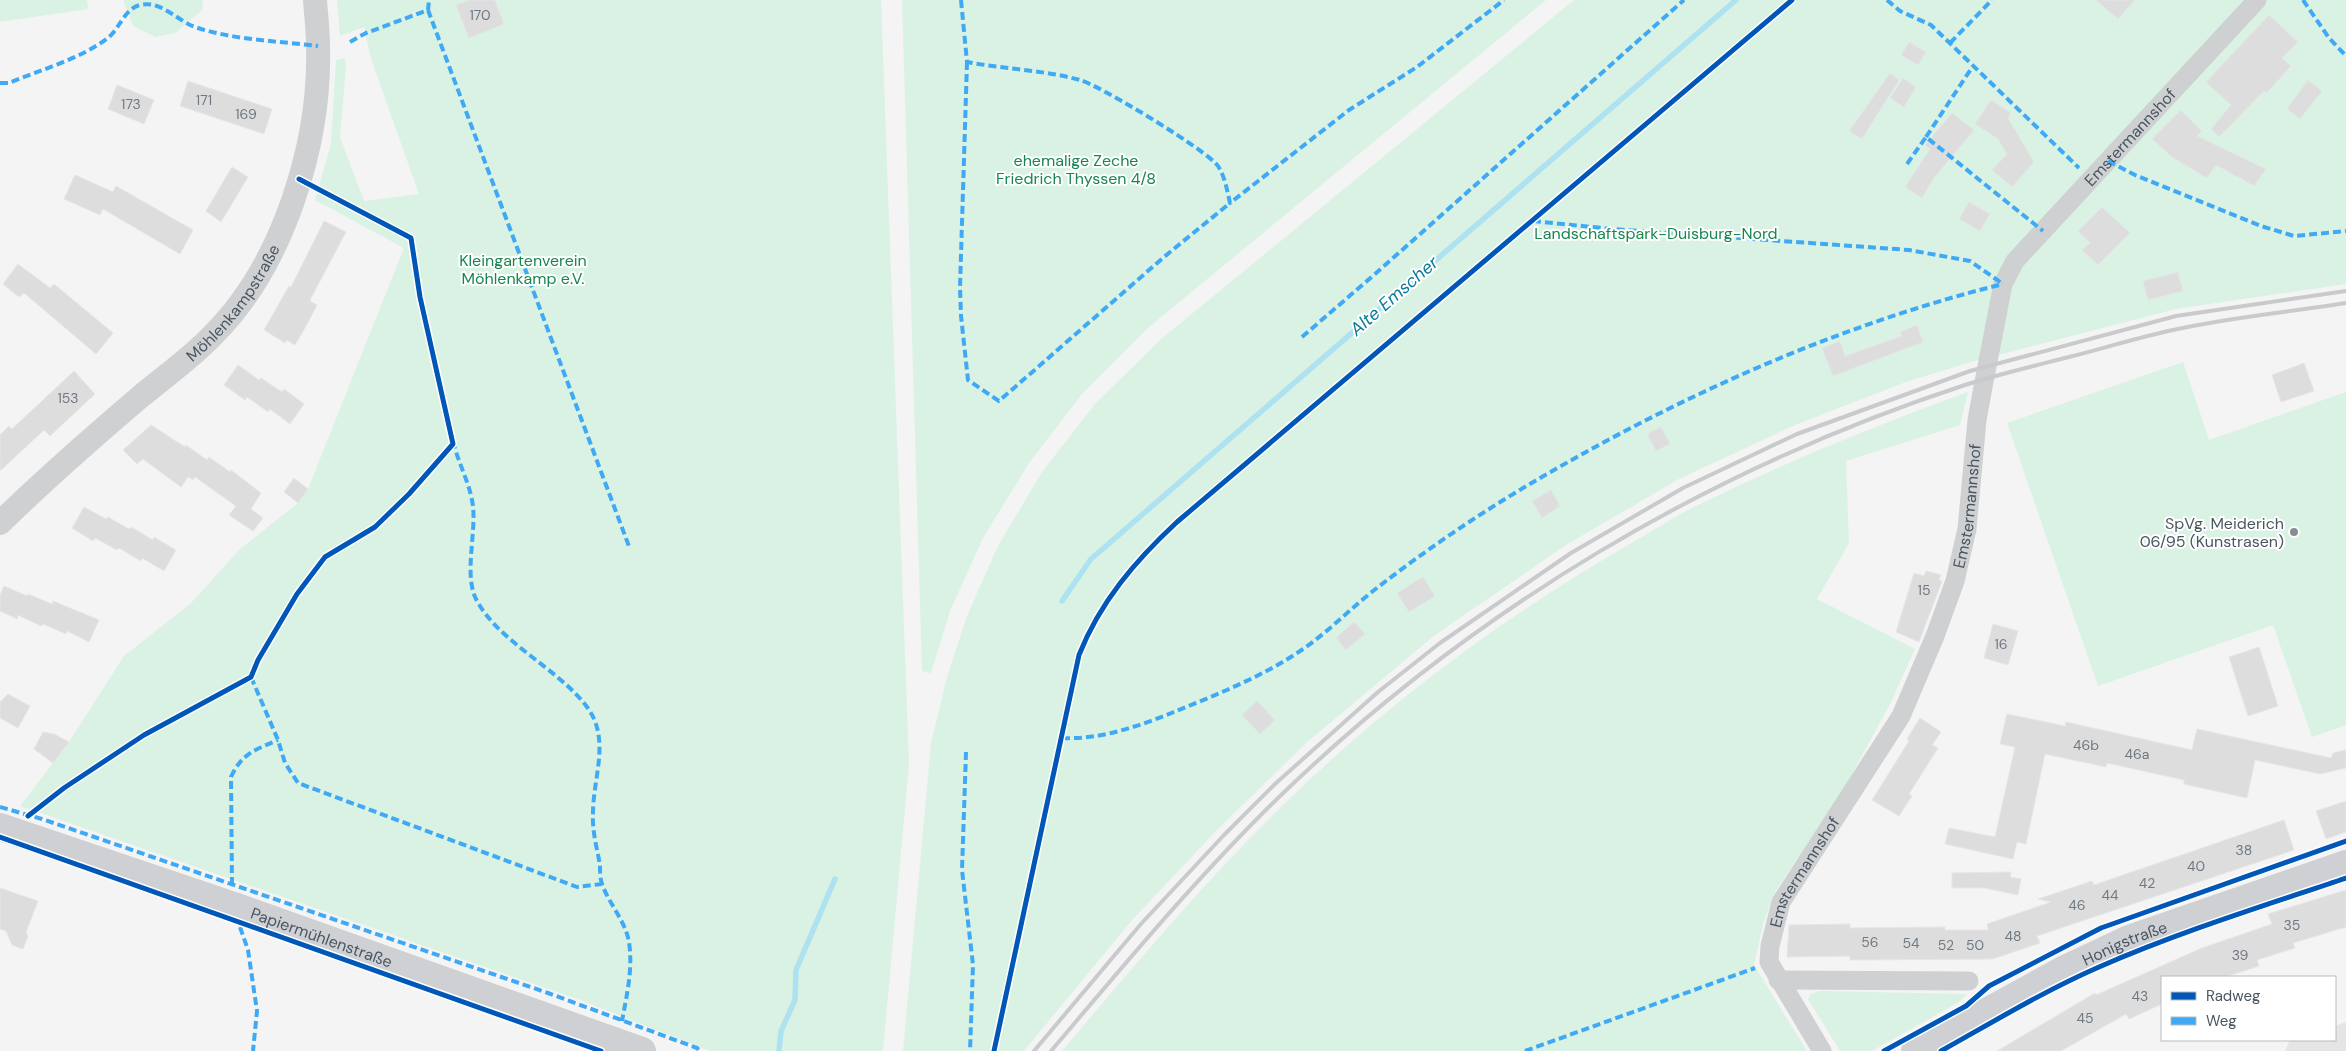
<svg xmlns="http://www.w3.org/2000/svg" width="2346" height="1051" font-family="'DM Sans',sans-serif">
<rect width="100%" height="100%" fill="#f4f4f4"/>
<path fill="#e6e5e6" d="M2346 1022V1051H2285L2290 1040H2335V1026Z"/>
<path fill="#d9f2e3" d="M0 0H87L88 9 0 22Z
M123 0H203L202 10 175 33 155 37 133 26Z
M337 0H881L909 764 883 1051H710L580 1000 20 806 69 742 124 656 190 604 240 549 298 503 308 489 404 248 315 200 331 144 336 60 345 58 346 67 340 137 364 201 419 194 371 59 364 27 340 36Z
M902 0H1546L1149 327 1082 394 1029 463 983 538 950 611 931 673 922 671Z
M1574 0H2346V284L2176 309 1971 362 1906 382 1795 425 1679 479 1566 545 1435 635 1306 743 1216 831 1132 920 1024 1051H903L931 743 947 677 967 616 998 546 1042 472 1095 404 1160 340Z
M2183 362 2209 440 2346 392V725L2312 737 2273 625 2098 686 2007 423Z
M1968 392 1960 425 1846 461 1849 543 1817 599 1915 649 1890 704 1842 792 1773 895 1763 925 1754 965 1807 1051H1062C1144 954 1227 855 1321 769 1415 683 1519 608 1630 544 1651 532 1672 518 1694 507 1783 463 1875 426 1968 392Z
M1819 991 1967 994 1959 1002 1872 1051H1840L1808 999 1811 994Z"/>
<g fill="none" stroke-linecap="round" stroke-linejoin="round">
<path stroke="#aee2f0" stroke-width="5.5" d="M1062 601 1091 559 1736 0
M779 1051 781 1031 795 1000 796 970 835 879"/>
</g>
<path fill="#ddddde" stroke="#e5e6e7" d="M469 0H495L504 24 469 38 456 5Z
M2096 0H2135L2118 19Z
M2269 15 2298 42 2282 58 2291 66 2267 93 2264 91 2219 137 2211 129 2231 105 2206 82Z
M1909 42 1926 52 1918 65 1901 55Z
M1890 73 1899 80 1862 139 1849 131Z
M1903 78 1916 87 1904 107 1890 98Z
M2308 80 2322 91 2300 119 2287 109Z
M188 81 272 109 264 134 180 106Z
M117 85 154 100 144 124 108 109Z
M1991 100 2011 113 2008 118 2034 162 2012 187 1992 170 2007 154 1998 139 1975 124Z
M2181 110 2202 131 2197 136 2266 169 2254 186 2216 165 2207 178 2172 157 2152 139Z
M1952 113 1974 130 1934 178 1922 198 1905 187 1930 149 1925 145Z
M232 167 248 177 221 222 206 211Z
M75 175 113 192 116 186 193 230 180 254 103 209 100 215 64 199Z
M1969 202 1990 214 1980 231 1959 219Z
M2102 207 2130 233 2098 265 2082 250 2090 243 2078 231Z
M324 221 346 232 311 298 310 301 317 305 306 326 295 345 287 340 285 343 264 330 289 286 291 287Z
M18 264 50 288 54 284 113 333 96 354 24 293 19 297 3 284Z
M2178 272 2183 291 2148 300 2143 281Z
M1917 325 1923 342 1833 376 1822 348 1840 341 1845 356 1902 336 1900 332Z
M2304 363 2314 391 2281 402 2272 375Z
M238 365 259 380 261 378 282 392 284 389 304 404 290 424 270 409 268 412 247 397 245 400 224 385Z
M74 371 95 394 50 436 44 430 0 471V435L9 426 12 429Z
M151 425 185 447 186 445 207 460 209 457 230 472 231 470 261 493 251 509 263 518 253 531 229 515 236 506 195 477 193 480 188 477 181 487 143 459 137 464 123 450Z
M1661 427 1670 444 1656 451 1647 434Z
M294 478 308 489 298 503 284 492Z
M1551 490 1560 506 1542 518 1532 501Z
M84 507 106 519 108 517 129 529 131 527 153 540 154 537 176 550 164 571 142 558 141 561 119 548 117 550 95 538 93 541 72 528Z
M1926 571 1941 575 1939 580 1942 581 1919 642 1896 632 1914 573 1924 576Z
M1423 577 1435 596 1409 612 1397 593Z
M4 586 27 596 28 594 52 604 53 601 99 620 89 642 67 631 66 634 43 624 41 626 18 615 17 619 0 611V595Z
M1354 622 1365 634 1346 650 1336 638Z
M1993 624 2018 631 2008 665 1984 658Z
M2259 647 2278 706 2248 716 2229 657Z
M8 694 30 706 18 728 0 718V702Z
M1257 701 1275 720 1260 734 1242 715Z
M2007 714 2065 726 2066 722 2192 750 2197 729 2331 758 2333 753 2346 750V768L2320 774 2255 760 2247 798 2184 784V780L2107 763 2106 767 2045 754 2026 844 2017 842 2013 859 1945 844 1949 828 1995 837 2015 747 2000 744Z
M1920 718 1941 732 1932 745 1938 748 1909 794 1912 796 1899 816 1872 800 1909 741 1907 739Z
M43 732 54 734 69 742 53 763 34 749Z
M2346 801V832L2326 839 2316 811Z
M2284 820 2294 850 2037 936 2040 943 1993 959 1850 960V956L1787 957 1789 925 1850 924V928L1945 927V930H1988L1987 924 2051 902 2038 899 2092 881 2094 885Z
M2011 872 2010 877 2021 879 2018 895 1985 888H1952V873Z
M0 888 38 901 26 932 28 936 23 949 12 945 6 931 0 929Z
M2346 890V927L2293 943 2295 948 2257 960 2259 966 2225 977H2162V1004L2129 1019 2126 1014 2061 1051H1997L2095 993 2096 995 2202 948 2272 924 2268 914Z"/>
<g fill="none" stroke-linecap="round" stroke-linejoin="round">
<g stroke="#ced0d2" stroke-width="19">
<path d="M1778 980 1969 981"/>
<path id="s1" d="M1822 1051 1769 962 1770 946 1781 902 1901 716 1935 636 1955 581 1967 529 1977 420 1983 387 2003 284 2015 261 2257 0"/>
</g>
<path stroke="#ced0d2" stroke-width="24" id="s2" d="M0 523C45 479 92 438 140 397 164 377 191 358 212 336 283 266 321 144 318 45 318 30 316 15 315 0"/>
<g stroke="#ced0d4" stroke-width="28">
<path id="s3" d="M0 827 237 907 642 1051"/>
<path id="s4" d="M1915 1051 2063 970 2129 939 2346 864"/>
</g>
<path stroke="#c9cacc" stroke-width="4" d="M1034 1051 1140 925 1224 835 1275 784 1378 692 1440 643 1571 553 1683 488 1797 434 1970 371 2176 316 2346 291
M1051 1051C1124 965 1197 877 1278 798 1473 609 1710 468 1968 384 2003 373 2038 365 2073 356 2108 347 2143 336 2178 329 2233 317 2290 312 2346 303"/>
<path stroke="#3fa9f5" stroke-width="4" stroke-dasharray="8 4" stroke-linecap="butt" d="M961 0 967 62C1004 69 1044 70 1080 80 1099 85 1208 151 1218 166 1225 177 1227 190 1230 203L1349 110 1417 67 1504 0
M1887 0 1900 11 1931 25 2079 168
M2303 0 2329 38 2346 56
M428 10 630 549
M350 42 366 33 428 10 429 0
M1950 43 1992 0
M967 62 960 287 961 316 968 380 999 401 1164 257 1230 203
M0 83H9C40 70 83 58 109 37 120 28 124 9 140 5 161 0 176 20 195 27 233 40 278 41 318 46
M1926 137 1973 66
M2108 161 2135 175 2261 226 2294 236 2346 231
M1907 164 1926 137 2043 231
M1533 221 1612 229 1909 250 1970 261 2003 284
M1302 337 1375 274 1684 0
M453 441C458 463 470 483 473 506 476 535 464 575 476 599 498 642 558 668 587 707 611 739 593 777 593 813 592 831 597 848 600 865 600 871 600 878 602 884 609 904 625 920 629 942 633 969 627 994 622 1021
M251 677 278 740 285 763 298 783 577 887 602 884
M1062 738C1100 740 1139 726 1174 712 1218 694 1264 676 1303 649 1328 632 1349 610 1373 591 1423 552 1480 513 1535 481 1682 395 1838 325 2003 284
M966 752 962 870 973 965 970 1051
M0 807 42 819 548 993 697 1048 700 1051
M232 885 231 777C242 753 255 750 278 740
M240 927 248 950 257 1011 253 1051
M1525 1051 1755 968"/>
<defs>
<path id="cycleway" d="M28 816 64 788 144 735 251 677 258 660 297 594 325 557 375 527 409 494 453 444 420 297 411 238 299 179
M0 837 601 1051
M994 1051 1079 655C1100 602 1135 561 1177 522L1792 0
M1884 1051 1966 1006 1989 986 2101 928 2346 841
M1941 1051C1993 1022 2044 991 2099 967 2179 932 2263 906 2346 878"/>
</defs>
<use href="#cycleway" stroke="#fff" stroke-width="8"/>
<use href="#cycleway" stroke="#0057b8" stroke-width="5"/>
</g>
<circle fill="#868d94" stroke="#fff" stroke-width="2" cx="2294" cy="532" r="5"/>
<g text-anchor="middle" stroke-width="4" stroke-linejoin="round" paint-order="stroke">
<g font-size="14" fill="#707881">
<text x="480" y="20">170</text>
<text x="204" y="105">171</text>
<text x="131" y="109">173</text>
<text x="246" y="119">169</text>
<text x="68" y="403">153</text>
<text x="1924" y="595">15</text>
<text x="2001" y="649">16</text>
<text x="2086" y="750">46b</text>
<text x="2137" y="759">46a</text>
<text x="2244" y="855">38</text>
<text x="2196" y="871">40</text>
<text x="2147" y="888">42</text>
<text x="2110" y="900">44</text>
<text x="2077" y="910">46</text>
<text x="2292" y="930">35</text>
<text x="2013" y="941">48</text>
<text x="1870" y="947">56</text>
<text x="1911" y="948">54</text>
<text x="1946" y="950">52</text>
<text x="1975" y="950">50</text>
<text x="2240" y="960">39</text>
<text x="2140" y="1001">43</text>
<text x="2085" y="1023">45</text>
</g>
<g font-size="16" fill="#4a5661" stroke="#fff">
<text dy="6" stroke="none"><textPath href="#s1" startOffset="1028">Emstermannshof</textPath></text>
<text dy="6" stroke="none"><textPath href="#s2" startOffset="322">Möhlenkampstraße</textPath></text>
<text dy="6" stroke="none"><textPath href="#s1" startOffset="608">Emstermannshof</textPath></text>
<text dy="6" stroke="none"><textPath href="#s1" startOffset="202">Emstermannshof</textPath></text>
<text dy="6" stroke="none"><textPath href="#s3" startOffset="340">Papiermühlenstraße</textPath></text>
<text dy="6" stroke="none"><textPath href="#s4" startOffset="236">Honigstraße</textPath></text>
</g>
<g font-size="16" fill="#17864f" stroke="#fff">
<text x="1076" y="166">ehemalige Zeche<tspan x="1076" dy="18">Friedrich Thyssen 4/8</tspan></text>
<text x="1656" y="239">Landschaftspark-Duisburg-Nord</text>
<text x="523" y="266">Kleingartenverein<tspan x="523" dy="18">Möhlenkamp e.V.</tspan></text>
</g>
<g font-size="16" fill="#4a5661" stroke="#fff" text-anchor="end">
<text x="2284" y="529">SpVg. Meiderich<tspan x="2284" dy="18">06/95 (Kunstrasen)</tspan></text>
</g>
<g font-size="18" font-style="italic" fill="#0c7c9b" stroke="#fff">
<text transform="translate(1394 296) rotate(-41)" y="6">Alte Emscher</text>
</g>
</g>
<rect x="2161" y="976" width="175" height="65" fill="#ffffff" stroke="#b7bbc0"/>
<rect x="2171" y="992" width="25" height="8" fill="#0057b8" stroke="#b7bbc0"/>
<text x="2206" y="1001" font-size="15" fill="#4a5661">Radweg</text>
<rect x="2171" y="1017" width="25" height="8" fill="#3fa9f5" stroke="#b7bbc0"/>
<text x="2206" y="1026" font-size="15" fill="#4a5661">Weg</text>
</svg>
